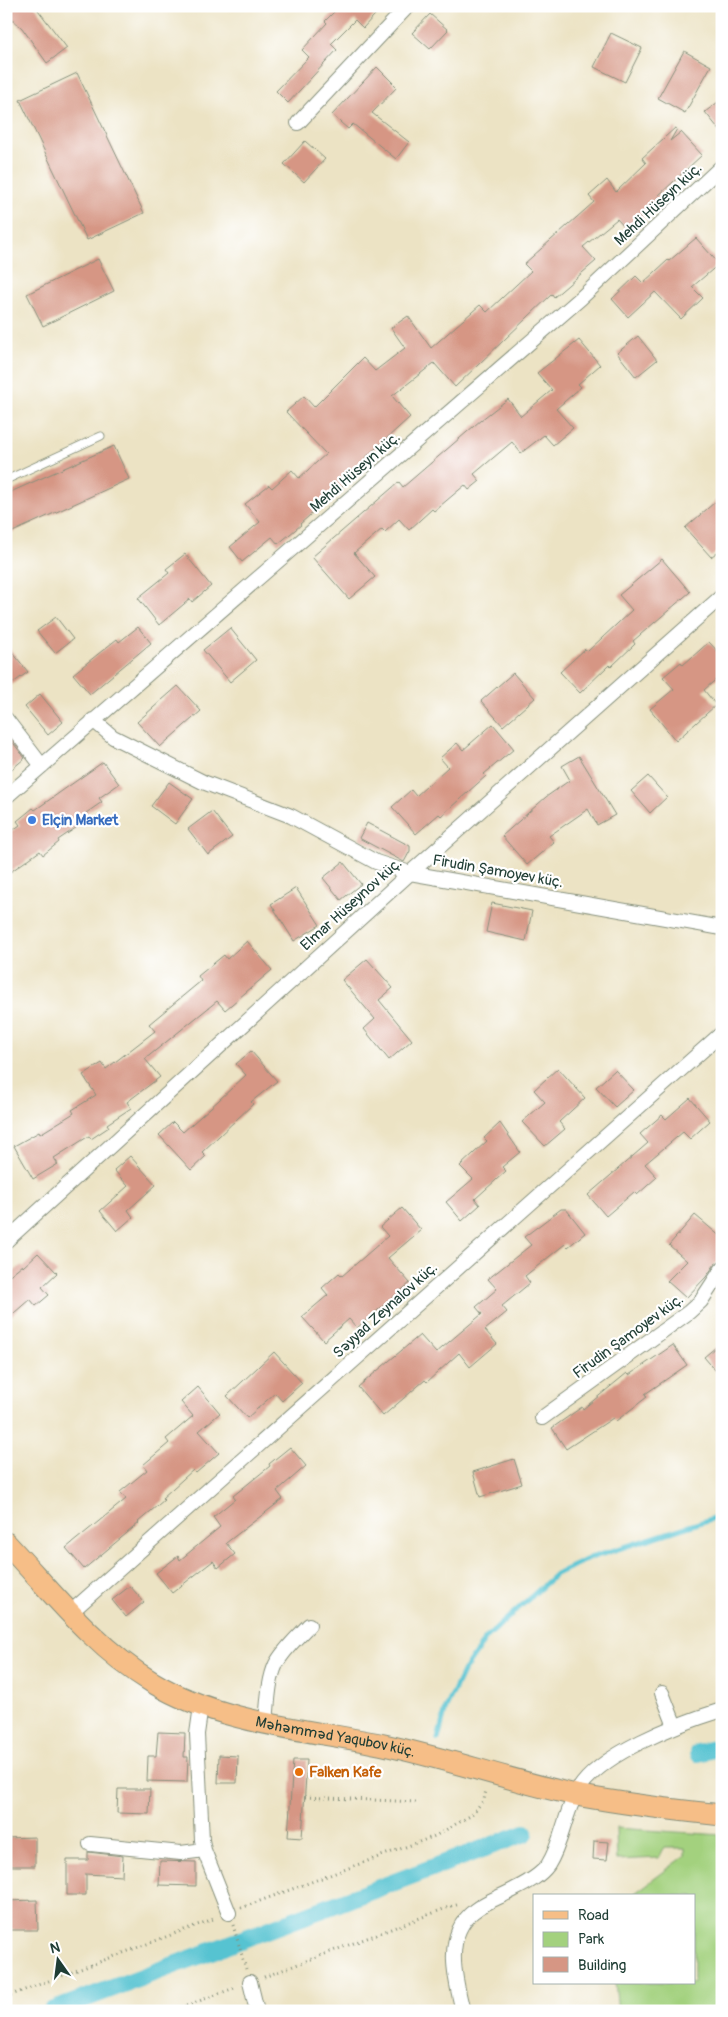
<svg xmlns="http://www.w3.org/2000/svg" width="728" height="2017" font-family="Pangolin,sans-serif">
<rect width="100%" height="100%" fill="#fff"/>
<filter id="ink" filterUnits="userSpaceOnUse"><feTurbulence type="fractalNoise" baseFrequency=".02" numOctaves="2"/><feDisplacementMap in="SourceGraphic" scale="10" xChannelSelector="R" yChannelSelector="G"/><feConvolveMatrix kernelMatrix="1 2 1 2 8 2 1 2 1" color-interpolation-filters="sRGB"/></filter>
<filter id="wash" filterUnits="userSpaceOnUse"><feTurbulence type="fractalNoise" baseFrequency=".0096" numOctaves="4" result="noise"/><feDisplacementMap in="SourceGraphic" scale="20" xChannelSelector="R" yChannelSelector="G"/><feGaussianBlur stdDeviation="1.12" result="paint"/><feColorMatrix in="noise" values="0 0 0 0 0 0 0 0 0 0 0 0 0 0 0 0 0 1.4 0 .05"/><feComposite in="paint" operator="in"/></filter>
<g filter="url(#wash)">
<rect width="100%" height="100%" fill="#ece3c4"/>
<path fill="#a3d17e" stroke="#618759" d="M616 1828 722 1835V2011H618L615 1983H694V1896H631L685 1856V1848H664L659 1858 617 1860Z"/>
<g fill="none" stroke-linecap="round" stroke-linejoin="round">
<path stroke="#57c3d1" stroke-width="5" d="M438 1739 446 1708 463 1672 486 1638 556 1574 590 1558 711 1519 722 1513"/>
<path stroke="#57c3d1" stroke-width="18" d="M698 1753 722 1747
M52 2011 525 1833"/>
</g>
<g id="blocks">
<path fill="#d69684" d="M6 6H35L67 48 47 63 22 28 6 13Z
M340 6H383L363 28 355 20 331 44 337 50 288 103 276 91 309 57 302 50 327 23 325 21Z
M430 14 448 30 430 49 412 33Z
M611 33 642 48 625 82 594 67Z
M684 51 711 66 685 113 658 98Z
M377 67 397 87 372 113 409 142 396 159 353 124 348 129 332 115Z
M77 73 144 213 87 240 20 100Z
M722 99V133L705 112Z
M675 128 677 129 670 141 681 132 702 155 658 196 660 199 627 230 617 219 583 247 596 261 554 297 552 294 455 387 434 363 392 396 410 417 364 459 368 463 300 524 301 525 278 544 272 537 242 562 230 547 260 522 245 504 269 485 272 488 292 470 299 478 326 454 286 412 304 396 314 407 363 358 375 371 405 348 391 328 408 316 431 348 480 305 487 312 531 271 524 264 594 202 589 196 607 180 616 192 646 163 642 158Z
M305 141 325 159 304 182 284 164Z
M696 238 719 264 692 287 703 298 681 319 655 292 628 317 612 299 636 276 643 283 668 260 669 261Z
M98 259 114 291 43 326 27 294Z
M638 336 657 360 636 377 617 353Z
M579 340 600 365 578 384 581 387 556 409 573 428 553 445 544 435 521 453 512 442 474 474 480 481 469 490 465 485 434 511 432 509 409 530 399 519 385 532 382 529 354 553 375 577 349 599 312 557 399 482 403 487 481 420 508 399 521 416 552 390 537 373Z
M114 446 129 479 6 535V494Z
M722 496V548L711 557 685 528Z
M185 554 211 586 192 602 190 599 159 625 138 598 169 573 166 569Z
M662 559 690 592 633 641 635 644 611 667 609 665 580 693 560 672 585 649 588 651 632 610 619 595Z
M56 617 73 639 55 653 37 631Z
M138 627 151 643 90 694 73 674 117 639 119 642Z
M230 628 256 660 230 682 203 650Z
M709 642 722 656V674L704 690 716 705 676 741 650 709 674 689 663 677 681 662 683 665Z
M6 644 28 672 6 688Z
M513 673 535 698 503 726 481 701Z
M178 686 201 711 160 747 137 722Z
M40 694 63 722 48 735 25 707Z
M493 724 514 749 484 774 486 776 441 816 439 814 416 834 392 807 411 790 416 796 448 767 440 758 457 743 463 750Z
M6 734 25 758 6 774Z
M579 756 615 815 597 825 588 809 549 836 554 842 527 865 502 836 546 797 570 780 562 766Z
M103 762 119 784 99 798 102 802 76 820 80 825 58 840 59 842 43 855 40 851 6 875V835L20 825 17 821 33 808 35 810Z
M648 776 667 797 650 813 631 791Z
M169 782 193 799 175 824 151 806Z
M212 811 232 837 208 855 188 829Z
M367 823 410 846V851L404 862 359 838Z
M343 862 361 884 341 900 323 878Z
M296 888 320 925 294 941 271 904Z
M492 903 532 911 526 941 486 932Z
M247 941 272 970 225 1010 217 1001 145 1059 160 1077 127 1102 131 1108 107 1124 109 1127 91 1139 89 1136 54 1158 58 1164 33 1179 14 1146 39 1132 40 1134 74 1113 72 1110 96 1095 83 1075 102 1063 106 1069 155 1031 149 1024 201 981 198 976 224 955 227 959Z
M367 959 393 988 379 1000 412 1040 389 1060 364 1029 375 1019 342 980Z
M251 1051 277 1081 251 1102 253 1104 202 1152 206 1156 191 1170 159 1135 173 1122 183 1132 219 1100 246 1075 236 1064Z
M558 1068 585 1098 559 1122 565 1129 545 1146 522 1122 545 1102 534 1090Z
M615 1070 634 1090 615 1107 596 1087Z
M690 1098 710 1121 690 1139 683 1132 645 1164 657 1177 637 1195 634 1192 606 1216 588 1195 648 1143 640 1134 662 1115 666 1119Z
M500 1123 520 1152 502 1167 506 1171 475 1199 480 1205 462 1221 446 1202 473 1179 460 1166 487 1141 484 1138Z
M130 1156 156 1185 128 1210 133 1217 117 1231 100 1211 128 1186 114 1170Z
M402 1208 421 1230 388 1258 410 1283 357 1328 349 1319 324 1341 302 1317 328 1295 322 1288 339 1273 342 1276 388 1236 380 1227Z
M561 1209H566L585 1233 568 1247 565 1244 525 1276 530 1283 502 1306 507 1312 485 1330 497 1344 470 1367 459 1353 427 1382 425 1380 383 1416 358 1387 420 1335 436 1353 482 1314 476 1307 497 1289 488 1279 531 1245 524 1237Z
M695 1215 722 1238V1260L715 1264 706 1277 686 1298 667 1281 687 1261 669 1245Z
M38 1253 57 1273 42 1287 49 1295 36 1306 30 1299 6 1320V1278L22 1265 23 1267Z
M722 1342V1378L704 1357Z
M673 1345 687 1365 645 1394 647 1397 616 1421 613 1418 566 1449 552 1428 582 1407 583 1409 627 1373 629 1375Z
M274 1352 302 1383 282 1401 275 1393 247 1418 227 1396Z
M198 1387 220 1413 199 1431 219 1453 196 1473 193 1470 162 1498 164 1500 138 1522 139 1523 84 1569 66 1548 126 1499 120 1492 147 1470 143 1465 169 1443 166 1439 193 1416 181 1402Z
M290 1447 306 1466 277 1491 283 1499 226 1543 235 1554 218 1568 213 1561 172 1593 156 1573 178 1556 180 1560 220 1527 213 1517 235 1499 233 1496 270 1466 269 1464Z
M514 1459 522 1484 480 1497 473 1472Z
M130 1586 144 1602 126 1617 112 1600Z
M158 1732 185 1733 184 1757H188L187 1782 147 1781 148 1756H156Z
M219 1755 238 1756 237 1783H218Z
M293 1760H307L302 1838 288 1837Z
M118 1789H150L149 1814 117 1813Z
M35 1837V1866H6V1838Z
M594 1841 609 1842 607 1860 593 1859Z
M88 1852 123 1856 122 1876 86 1874V1895H67V1860H88Z
M160 1861 196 1862V1886L159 1885Z
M37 1900 38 1930H6V1901Z"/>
</g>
</g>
<g filter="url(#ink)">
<use href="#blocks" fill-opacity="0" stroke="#86907c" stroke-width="1"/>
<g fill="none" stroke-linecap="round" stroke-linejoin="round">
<defs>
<path id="lane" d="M6 480 101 436"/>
<path id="street" d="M298 123 408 6
M6 719 42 766
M93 720 113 737 203 782 291 816 376 862 410 873 722 928
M6 797 581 298 722 166
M6 1241 410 873 722 596
M542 1418 689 1312 701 1301 722 1269
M71 1612 722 1033
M662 1693 675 1726
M201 1706 197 1734 202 1840 204 1850 229 1913
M266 1722C268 1704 268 1681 276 1664 284 1649 298 1637 309 1625
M90 1844 181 1853 204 1850
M250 1982 257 2011
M463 2011C455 1979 443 1935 474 1911 486 1901 501 1897 515 1889 527 1883 540 1876 548 1865 562 1843 564 1816 576 1794 596 1754 680 1723 722 1710"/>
<g id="primary">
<path id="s1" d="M6 1543C51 1591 95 1648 152 1682 222 1724 306 1729 384 1745 449 1759 512 1781 576 1795 625 1804 673 1810 722 1815"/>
</g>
</defs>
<use href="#lane" stroke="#86907c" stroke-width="9"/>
<use href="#street" stroke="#86907c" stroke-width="16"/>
<use href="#primary" stroke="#86907c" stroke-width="23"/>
<path stroke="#86907c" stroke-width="3" stroke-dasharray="1 4" stroke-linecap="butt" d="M305 1797 417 1802
M241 1908 435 1836 470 1816 484 1800 486 1790
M233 1925 246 1969
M264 1977 449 1907 460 1904
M6 1997 216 1918
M172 2011 237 1987"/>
<use href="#lane" stroke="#fff" stroke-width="7"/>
<use href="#street" stroke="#fff" stroke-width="14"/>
<use href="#primary" stroke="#f6be87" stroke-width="21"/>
</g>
</g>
<circle fill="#3f7fe0" stroke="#fff" stroke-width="2" cx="32" cy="820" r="5"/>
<circle fill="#e8710a" stroke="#fff" stroke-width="2" cx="299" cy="1772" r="5"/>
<g text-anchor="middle" stroke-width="4.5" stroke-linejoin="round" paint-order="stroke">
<g font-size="15" fill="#1f3d34" stroke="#fff">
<text transform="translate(658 204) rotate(-43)" y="5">Mehdi Hüseyn küç.</text>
<text transform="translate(355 472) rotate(-41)" y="5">Mehdi Hüseyn küç.</text>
<text transform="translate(498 871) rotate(10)" y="5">Firudin Şamoyev küç.</text>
<text transform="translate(351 904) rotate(-42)" y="5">Elmar Hüseynov küç.</text>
<text transform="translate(385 1310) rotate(-42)" y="5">Səyyad Zeynalov küç.</text>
<text transform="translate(628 1336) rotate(-36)" y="5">Firudin Şamoyev küç.</text>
<text dy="5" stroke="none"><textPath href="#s1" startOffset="395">Məhəmməd Yaqubov küç.</textPath></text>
</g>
<g font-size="15" font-weight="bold" fill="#366cbe" stroke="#fff" text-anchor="start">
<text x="42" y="825">Elçin Market</text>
</g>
<g font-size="15" font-weight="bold" fill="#c56008" stroke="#fff" text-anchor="start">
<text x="309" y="1777">Falken Kafe</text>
</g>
</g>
<rect width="728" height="2017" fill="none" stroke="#fff" stroke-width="25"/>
<rect x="533" y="1894" width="162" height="90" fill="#ffffff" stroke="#a5b1ae"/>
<rect x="543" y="1911" width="25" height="8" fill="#f6be87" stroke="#a5b1ae"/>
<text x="578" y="1920" font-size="15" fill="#1f3d34">Road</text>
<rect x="543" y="1932" width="25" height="15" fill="#a3d17e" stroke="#a5b1ae"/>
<text x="578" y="1944" font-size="15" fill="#1f3d34">Park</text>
<rect x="543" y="1957" width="25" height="15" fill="#d69684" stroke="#a5b1ae"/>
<text x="578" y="1970" font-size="15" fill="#1f3d34">Building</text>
<g transform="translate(58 1960) rotate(346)" stroke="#ffffff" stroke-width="4" paint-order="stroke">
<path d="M0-4L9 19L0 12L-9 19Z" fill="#1f3d34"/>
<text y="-8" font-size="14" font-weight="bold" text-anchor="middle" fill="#1f3d34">N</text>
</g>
</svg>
